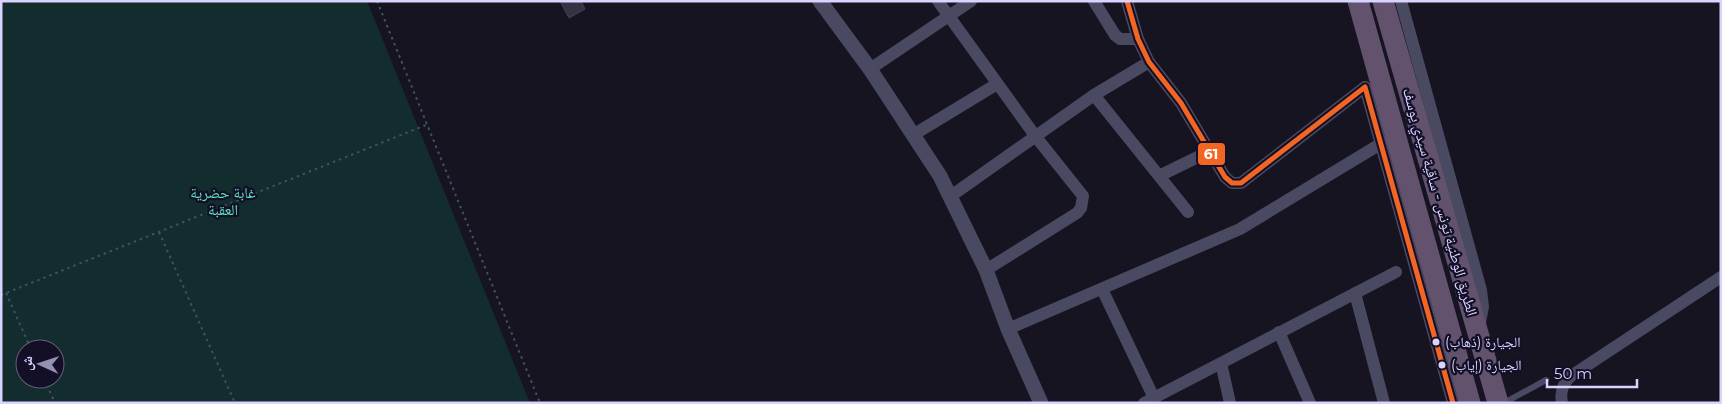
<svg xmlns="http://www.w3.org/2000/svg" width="1722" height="404" font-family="Montserrat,'Noto Naskh Arabic',sans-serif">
<rect width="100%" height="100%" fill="#161421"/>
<path fill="#132c2d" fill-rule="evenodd" d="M1 1H367L530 403H1ZM25 349H55V379H25Z"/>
<path fill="#343243" stroke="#433f54" d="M560 1H581L585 9 569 18Z"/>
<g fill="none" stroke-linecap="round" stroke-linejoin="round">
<path stroke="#44505f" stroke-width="2" stroke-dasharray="2.5 4" stroke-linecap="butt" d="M377 1 540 403
M159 232 235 403
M6 293 31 349
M1 295 426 125
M44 379 55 403"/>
<path stroke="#4a4962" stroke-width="6" d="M1504 403 1546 380"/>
<path stroke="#4a4962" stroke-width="12" d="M938 1 1036 137 1083 196 1081 208 1077 213 986 270
M1094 1 1115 35 1120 39H1138
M1127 1 1138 39 1149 62 1181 103 1225 177 1232 183H1241L1365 87 1453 403
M1401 1 1481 290 1483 307 1479 328
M870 69 971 1
M1094 95 1188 212
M913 135 997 84
M1159 176 1210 151
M951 196 1094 95 1149 62
M1102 289 1154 398
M1355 293 1384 403
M1008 329 1240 229 1382 143
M1279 332 1310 403
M1221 363 1230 403
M1144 403 1396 272
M1562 403C1560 392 1562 384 1571 376L1721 277"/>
<path stroke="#4a4962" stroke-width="15" d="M820 1 870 69 940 176 986 270 1008 329 1041 403"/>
<path stroke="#62526e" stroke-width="21" d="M1358 1 1470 403
M1383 1 1498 403"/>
<defs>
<path id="bus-1" d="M1127 1 1138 39 1149 62 1181 103 1225 177 1232 183H1241L1365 87 1453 403"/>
</defs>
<use href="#bus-1" stroke="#130f26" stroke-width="9"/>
<use href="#bus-1" stroke="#f26522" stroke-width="5"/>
</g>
<g fill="#d9d4ff" stroke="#130f26" stroke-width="2">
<circle cx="1436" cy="342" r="4.5"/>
<circle cx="1442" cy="365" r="4.5"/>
</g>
<g text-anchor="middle" stroke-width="4.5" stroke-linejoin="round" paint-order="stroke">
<g font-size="14" fill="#d9d4ff" stroke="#130f26" text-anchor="start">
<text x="1445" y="347">الجيارة (ذهاب)</text>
<text x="1451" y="370">الجيارة (إياب)</text>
</g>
<g font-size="15" fill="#5fe0c0" stroke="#130f26">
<text x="223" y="198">غابة حضرية<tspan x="223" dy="17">العقبة</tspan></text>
</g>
<g font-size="15" fill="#d9d4ff" stroke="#130f26">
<text transform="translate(1440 202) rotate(74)" y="5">الطريق الوطنية تونس - ساقية سيدي يوسف</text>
</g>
</g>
<rect stroke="#130f26" stroke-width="2" x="1197" y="142" width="29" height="24" rx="5" fill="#f26522"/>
<g font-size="14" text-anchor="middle" font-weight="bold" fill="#fff">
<text x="1211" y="159">61</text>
</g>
<rect width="1722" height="404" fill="none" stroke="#d9d4ff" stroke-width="5"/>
<g transform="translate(40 364) rotate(273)"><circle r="24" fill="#130f26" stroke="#625e7d"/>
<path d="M0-4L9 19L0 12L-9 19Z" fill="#9591b1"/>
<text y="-8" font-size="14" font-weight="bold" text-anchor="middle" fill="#d9d4ff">ش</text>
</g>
<path d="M1547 379v8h90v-8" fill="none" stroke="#d9d4ff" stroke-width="2.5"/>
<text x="1554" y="379" font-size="15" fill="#d9d4ff" stroke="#130f26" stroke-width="4" paint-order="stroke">50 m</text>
</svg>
